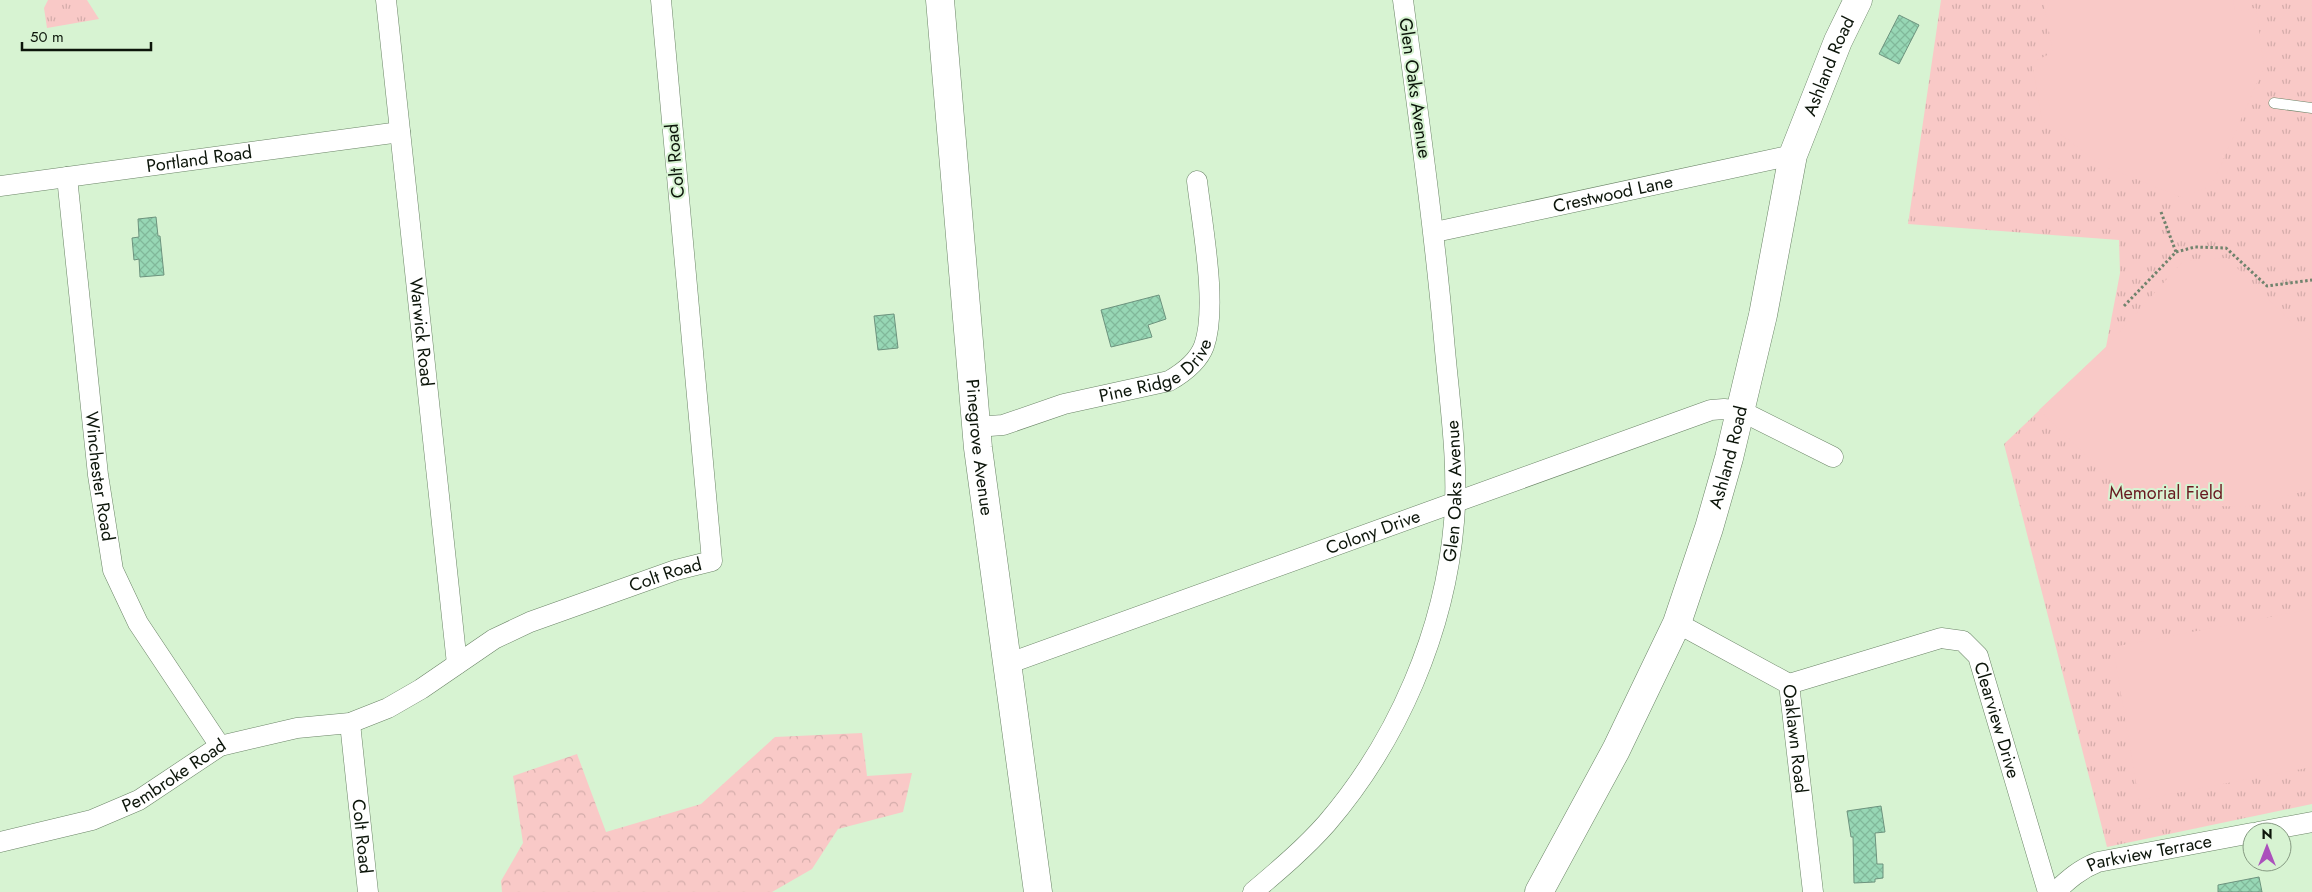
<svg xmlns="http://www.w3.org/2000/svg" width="2312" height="892" font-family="Jost,sans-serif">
<defs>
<pattern id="grass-tufts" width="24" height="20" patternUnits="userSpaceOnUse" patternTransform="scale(1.25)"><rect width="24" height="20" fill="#f9c9c7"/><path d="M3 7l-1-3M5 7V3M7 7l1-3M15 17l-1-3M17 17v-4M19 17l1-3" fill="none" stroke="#d4acaa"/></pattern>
<pattern id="forest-crowns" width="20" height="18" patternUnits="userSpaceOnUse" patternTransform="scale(1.25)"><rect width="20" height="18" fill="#f9c9c7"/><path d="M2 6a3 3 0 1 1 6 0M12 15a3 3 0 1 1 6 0" fill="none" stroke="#d4acaa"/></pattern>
<pattern id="building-cross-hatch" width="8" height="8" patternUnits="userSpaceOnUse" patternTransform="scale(1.25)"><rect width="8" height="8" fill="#97d7b5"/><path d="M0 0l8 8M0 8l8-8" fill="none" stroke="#81b89a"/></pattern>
</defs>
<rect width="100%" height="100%" fill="#d7f3d2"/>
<path fill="url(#grass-tufts)" d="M48 0H87L99 19 47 28 44 8Z
M1941 0H2312V804L2107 847 2004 444 2106 347 2120 273 2119 240 1908 224Z"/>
<path fill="url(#forest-crowns)" d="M862 733 867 776 912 773 903 812 838 829 812 869 772 892H502L501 881 523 843 513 776 577 754 606 832 701 804 775 737Z"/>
<path fill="#f9c9c7" d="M2023 0H2233L2235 11 2256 8 2264 67 2212 185 2183 198 2101 165 2042 120 2032 63 2053 52 2044 5Z
M2227 258 2312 342V489L2246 507 2193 505 2115 483 2039 410 2106 347 2183 261Z
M2312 609V767L2139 800 2113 647Z"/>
<path fill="url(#building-cross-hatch)" stroke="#6d937e" d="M1899 15 1919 25 1899 64 1879 54Z
M156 217 158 236H160L164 275 140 277 139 259 134 260 132 238 139 237 138 219Z
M1159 295 1166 319 1148 325 1152 337 1111 347 1101 310Z
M894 314 898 348 878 350 874 316Z
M1881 806 1885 832 1875 833 1877 864H1883V878L1875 879V882L1854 883 1853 837H1851L1847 811Z
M2259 877 2262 892H2218V885Z"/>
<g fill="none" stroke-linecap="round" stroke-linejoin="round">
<defs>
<path id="lane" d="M2274 103 2312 108"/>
<g id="street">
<path id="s1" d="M386 0 457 664"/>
<path id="s2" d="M67 177 98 475 113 570 138 623 220 746"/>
<path id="s3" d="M0 186 400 132"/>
<path id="s4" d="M1435 232 1793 155"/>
<path id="s5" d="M976 427 1003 425 1064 404 1169 381C1183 373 1198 362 1204 346 1218 307 1202 224 1197 181"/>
<path d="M1677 623 1789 684"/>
<path id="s6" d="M1007 664 1711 410 1724 409 1741 411 1833 457"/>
<path id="s7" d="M1789 684 1941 638 1963 641 1978 656 2048 892"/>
<path id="s8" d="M1789 684 1813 892"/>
<path id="s9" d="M350 723 368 892"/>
<path d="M2258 832 2312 822"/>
<path id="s10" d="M0 842 92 820 139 800 220 746 297 728 350 723 388 708 421 689 494 639 530 622 676 570 712 561 661 0"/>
<path id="s11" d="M1253 892C1279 870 1305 848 1327 823 1398 740 1445 631 1454 522 1459 461 1449 399 1444 339 1434 226 1418 113 1403 0"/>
<path id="s12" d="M2055 892C2069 879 2080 869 2098 862L2252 833"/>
</g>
<g id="secondary">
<path id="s13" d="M940 0 978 448 1038 892"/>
<path id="s14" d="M1539 892 1616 750 1677 623 1709 528 1729 458 1763 315 1793 155 1838 41 1858 0"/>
</g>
</defs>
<use href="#lane" stroke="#6b8467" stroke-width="11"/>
<use href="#street" stroke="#6b8467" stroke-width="21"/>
<use href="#secondary" stroke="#6b8467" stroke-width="29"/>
<path stroke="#70836d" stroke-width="3" stroke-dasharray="2.5 2.5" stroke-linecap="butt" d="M2161 212 2176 252
M2124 306 2176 252 2195 247 2226 248 2267 286 2312 280"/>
<use href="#lane" stroke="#fff" stroke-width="10"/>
<use href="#street" stroke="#fff" stroke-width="20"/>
<use href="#secondary" stroke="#fff" stroke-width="28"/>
</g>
<g text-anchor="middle" stroke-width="4" stroke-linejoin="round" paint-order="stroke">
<g font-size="18" fill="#0c150a" stroke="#d7f3d2">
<text dy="6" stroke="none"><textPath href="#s14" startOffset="881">Ashland Road</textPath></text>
<text transform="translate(1415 88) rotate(82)" y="6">Glen Oaks Avenue</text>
<text dy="6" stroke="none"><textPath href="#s3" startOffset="201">Portland Road</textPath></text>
<text transform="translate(675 161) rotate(-95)" y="6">Colt Road</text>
<text dy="6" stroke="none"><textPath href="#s4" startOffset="182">Crestwood Lane</textPath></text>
<text dy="6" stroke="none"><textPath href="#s1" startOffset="334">Warwick Road</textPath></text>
<text dy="6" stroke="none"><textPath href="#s5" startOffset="192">Pine Ridge Drive</textPath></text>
<text dy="6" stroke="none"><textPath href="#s13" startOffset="449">Pinegrove Avenue</textPath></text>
<text dy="6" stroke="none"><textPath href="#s14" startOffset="476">Ashland Road</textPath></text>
<text dy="6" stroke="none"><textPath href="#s2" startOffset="301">Winchester Road</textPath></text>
<text dy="6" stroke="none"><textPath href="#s11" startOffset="464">Glen Oaks Avenue</textPath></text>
<text dy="6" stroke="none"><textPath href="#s6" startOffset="389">Colony Drive</textPath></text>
<text dy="6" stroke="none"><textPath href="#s10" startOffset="726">Colt Road</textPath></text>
<text dy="6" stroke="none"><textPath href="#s7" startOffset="269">Clearview Drive</textPath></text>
<text dy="6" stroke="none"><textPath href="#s8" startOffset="55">Oaklawn Road</textPath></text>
<text dy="6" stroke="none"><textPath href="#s10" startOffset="188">Pembroke Road</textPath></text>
<text dy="6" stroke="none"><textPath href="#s9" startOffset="114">Colt Road</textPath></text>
<text dy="6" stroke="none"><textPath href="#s12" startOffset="105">Parkview Terrace</textPath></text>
</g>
<g font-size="18" fill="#681a20" stroke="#d7f3d2">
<text x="2166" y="499">Memorial Field</text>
</g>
</g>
<g transform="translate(2267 847)"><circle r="24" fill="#d7f3d2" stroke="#869a82"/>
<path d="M0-4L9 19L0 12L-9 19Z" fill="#ab51bc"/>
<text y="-8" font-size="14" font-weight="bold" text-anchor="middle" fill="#0c150a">N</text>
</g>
<path d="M22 42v8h129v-8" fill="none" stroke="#0c150a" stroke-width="2.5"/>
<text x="30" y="42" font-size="15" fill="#0c150a" stroke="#d7f3d2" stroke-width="4" paint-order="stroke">50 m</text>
</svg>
